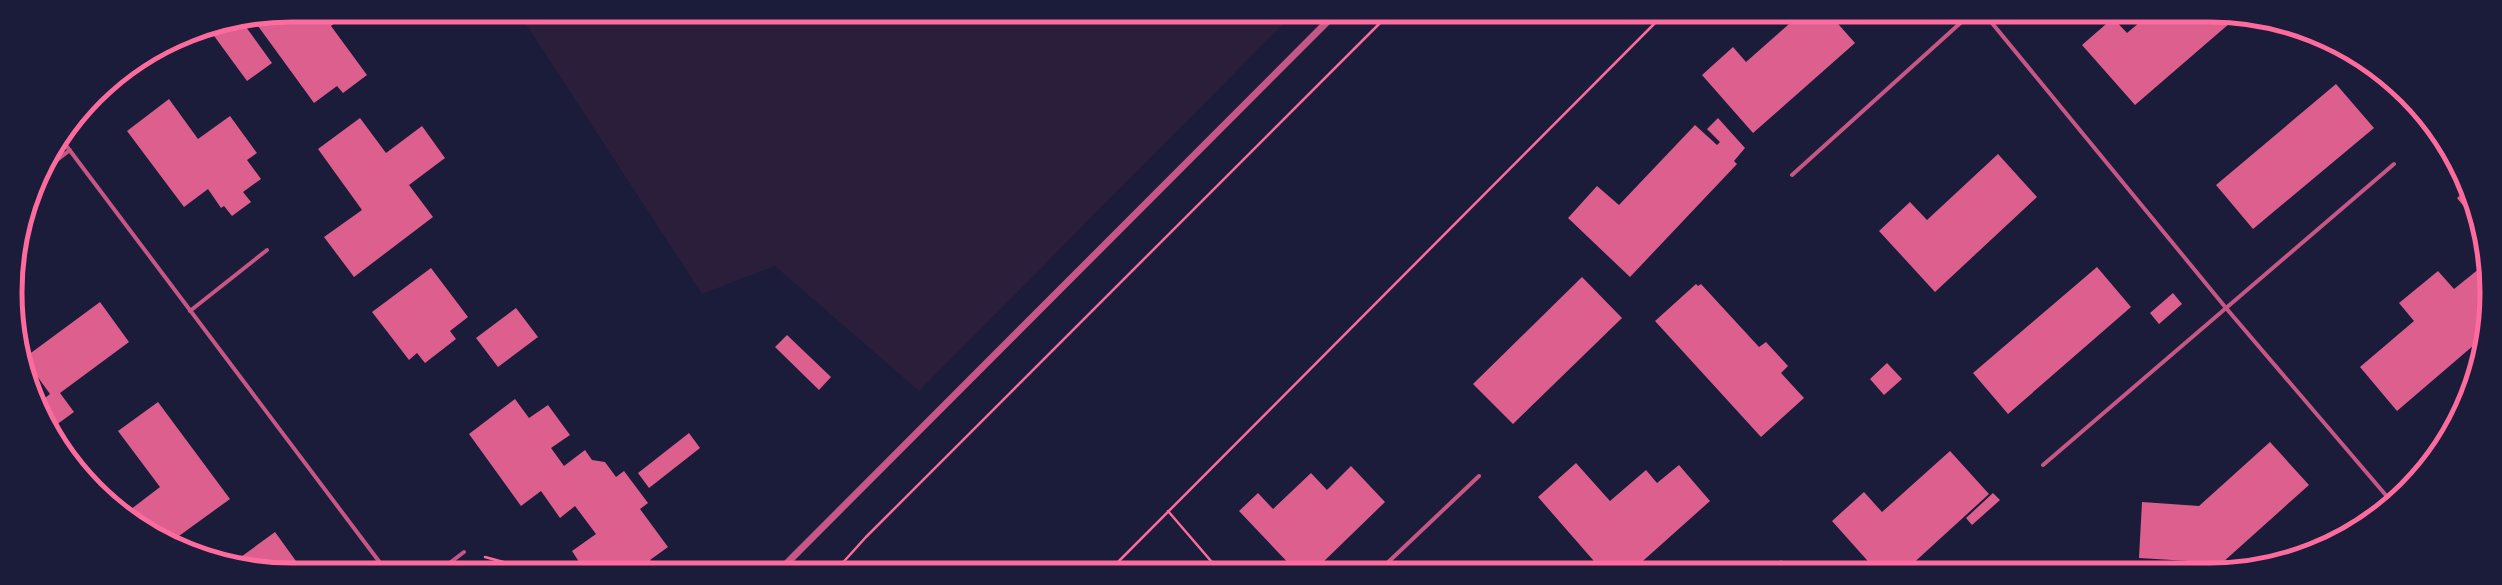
<svg xmlns="http://www.w3.org/2000/svg" width="2502" height="585" font-family="Figtree,sans-serif">
<rect width="100%" height="100%" fill="#1b1b3a"/>
<path fill="#2a1e3b" d="M520 15 1291 16 919 391 775 266 702 294Z"/>
<path fill="#dd5f8e" d="M292 15H331L336 22 331 26 367 75 343 93 337 86 314 103 253 19Z
M1797 17H1832L1855 43 1753 133 1702 75 1733 47 1746 62Z
M2146 17H2237L2135 105 2082 45 2113 18 2127 33Z
M241 20 272 63 247 81 209 29Z
M2336 84 2374 128 2253 229 2216 185Z
M169 99 198 139 230 116 257 153 247 160 261 179 243 192 251 202 232 216 224 206 221 208 208 189 184 207 127 131Z
M360 118 386 153 422 126 445 158 409 185 433 217 354 277 324 237 362 210 318 149Z
M1718 118 1745 148 1734 161 1737 164 1630 277 1568 218 1597 186 1619 205 1695 125 1717 145 1720 142 1707 129Z
M1998 154 2037 197 1935 292 1879 231 1910 202 1927 220Z
M2466 190 2478 221V224L2457 198Z
M2097 267 2131 307 2008 414 1973 373Z
M431 268 468 317 450 331 456 339 425 363 417 353 409 360 372 312Z
M2480 268 2486 276 2485 329 2481 339 2397 411 2360 367 2414 321 2399 303 2438 271 2454 289Z
M1582 277 1622 318 1513 424 1473 384Z
M1696 284 1698 286 1701 284 1759 347 1766 342 1788 366 1781 373 1804 398 1761 437 1655 321Z
M2173 293 2182 304 2159 324 2150 313Z
M100 302 129 342 60 393 74 412 52 428 39 403 50 394 24 358Z
M516 308 538 337 498 367 476 338Z
M787 335 831 377 819 390 775 347Z
M1887 363 1902 379 1884 395 1870 379Z
M515 399 529 418 548 405 570 435 551 448 564 466 585 450 592 460 605 462 616 477 624 471 648 503 640 509 668 547 650 560 656 568H583L572 551 596 534 575 506 560 518 541 491 521 506 469 434Z
M158 402 230 499 172 541 154 533 126 513 160 487 118 431Z
M689 433 700 448 649 488 638 473Z
M2270 442 2309 485 2222 563 2139 558 2142 502 2199 506Z
M1950 451 1989 494 1908 568H1874L1832 521 1864 492 1882 512Z
M1576 463 1610 501 1646 470 1657 483 1679 465 1710 501 1635 568H1600L1538 497Z
M81 465 95 483 94 484 78 467Z
M1351 466 1385 502 1317 568H1293L1239 511 1258 493 1273 509 1311 473 1327 490Z
M1993 493 2000 500 1972 525 1966 518Z
M275 532 301 568H256L234 562Z
M1781 560 1787 568H1773Z"/>
<g fill="none" stroke-linecap="round" stroke-linejoin="round">
<path stroke="#ff6b9d" stroke-width="2.5" d="M1168 511 1217 568
M485 557 525 568
M838 568 866 537 1387 16
M1112 568 1661 17"/>
<path stroke="#c65784" stroke-width="4" d="M1987 17 2226 308 2390 500
M62 140 384 568
M44 170 70 150
M1792 175 1967 17
M190 311 267 250
M2043 465 2394 164
M443 568 464 552
M1382 568 1479 476"/>
<path stroke="#c65784" stroke-width="7" d="M782 568 1333 16"/>
</g>
<path d="M0 0H2502V585H0ZM292 22H2210A270 270 0 0 1 2480 292V293A270 270 0 0 1 2210 563H292A270 270 0 0 1 22 293V292A270 270 0 0 1 292 22Z" fill="#1b1b3a" fill-rule="evenodd"/>
<path fill="none" stroke="#ff6b9d" stroke-width="5" d="M292 22H2210A270 270 0 0 1 2480 292V293A270 270 0 0 1 2210 563H292A270 270 0 0 1 22 293V292A270 270 0 0 1 292 22Z"/>
</svg>
